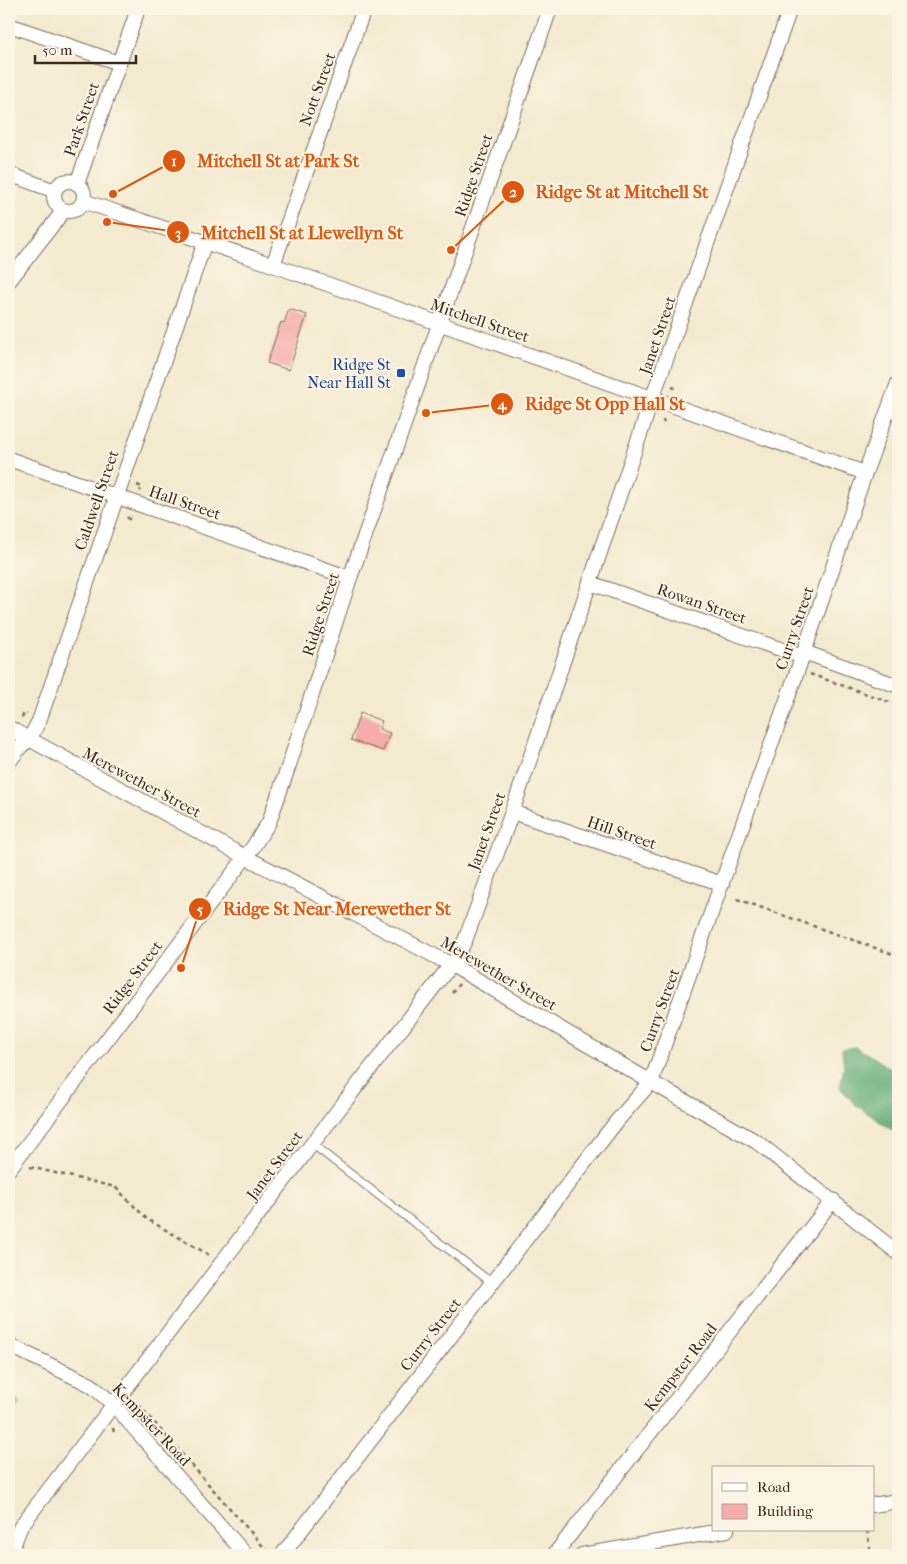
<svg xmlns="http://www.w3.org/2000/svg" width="907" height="1564" font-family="'IM FELL French Canon',serif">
<rect width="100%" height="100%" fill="#fcf5e5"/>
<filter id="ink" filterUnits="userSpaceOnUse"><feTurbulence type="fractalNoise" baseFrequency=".02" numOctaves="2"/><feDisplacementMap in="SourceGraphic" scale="10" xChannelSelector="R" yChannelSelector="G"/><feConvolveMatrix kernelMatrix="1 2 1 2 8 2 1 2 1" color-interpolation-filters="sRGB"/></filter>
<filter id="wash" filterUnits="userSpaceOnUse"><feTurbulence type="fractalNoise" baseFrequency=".0096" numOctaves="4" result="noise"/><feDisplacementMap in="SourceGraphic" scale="20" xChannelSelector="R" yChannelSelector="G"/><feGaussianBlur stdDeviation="1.12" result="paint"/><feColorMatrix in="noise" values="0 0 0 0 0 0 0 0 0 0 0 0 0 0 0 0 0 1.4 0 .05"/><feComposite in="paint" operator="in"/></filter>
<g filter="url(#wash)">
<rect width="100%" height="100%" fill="#f3eacf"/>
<path fill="#76c88a" stroke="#587954" d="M9 1393 21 1403 9 1419Z"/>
<path fill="#60ac76" stroke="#4e6b4a" d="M855 1047 875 1058 898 1074V1134L856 1105 840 1088 844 1067 842 1049Z"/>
<g id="blocks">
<path fill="#f5acaa" d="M289 309 307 315 289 370 267 363 281 322 284 323Z
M360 713 382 721 379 729 390 733 383 751 351 740Z"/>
</g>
</g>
<g filter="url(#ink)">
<use href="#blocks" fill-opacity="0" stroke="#7b6d5c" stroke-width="1"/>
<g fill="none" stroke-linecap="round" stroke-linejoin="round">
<defs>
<path id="lane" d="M312 1144 492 1283"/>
<path id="street" d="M9 25 119 63
M9 174 55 191
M54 196a15 15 0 1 1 30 0a15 15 0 1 1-30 0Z
M77 184 138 9
M83 201 273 265 865 473
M273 265 364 9
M9 281 64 210
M9 459 350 578
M590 583 803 657
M804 652 898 686
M9 728 236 852 452 965 651 1082 757 1142 898 1253
M9 762 21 746 29 740 39 721 205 242
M512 812 722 884
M9 1169 253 847 269 822 289 765 350 578 550 9
M9 1347 17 1349 91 1385 113 1404 246 1555
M873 1505 898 1501
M9 1555 21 1526 312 1144 457 957 466 938 512 812 652 399 790 9
M282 1555 616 1122 651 1082 804 652 865 473 898 383
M554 1555 833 1200
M582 1555 727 1530"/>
</defs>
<use href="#lane" stroke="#7b6d5c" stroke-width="9"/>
<use href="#street" stroke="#7b6d5c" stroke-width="16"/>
<path stroke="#7b6d5c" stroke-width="2.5" stroke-dasharray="4 4" stroke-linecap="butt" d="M672 387 675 388
M663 420 664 423
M137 485 142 487 140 491
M127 517 130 520 131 516
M810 674 898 705
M22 718 24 713 27 714
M737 899 898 956
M452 993 459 984
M30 1167 115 1187 147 1219 211 1256
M133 1407 137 1403 270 1554
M113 1428 114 1434
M867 1530 871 1555"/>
<use href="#lane" stroke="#fff" stroke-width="7"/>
<use href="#street" stroke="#fff" stroke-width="14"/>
</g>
</g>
<rect fill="#1a4fb4" stroke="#fcf5e5" stroke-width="2" x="396" y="368" width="10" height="10" rx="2.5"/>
<g text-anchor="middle" stroke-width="4" stroke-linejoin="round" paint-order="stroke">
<g font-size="16" fill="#3b2a1e" stroke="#fcf5e5">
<text transform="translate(317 89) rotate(-70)" y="6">Nott Street</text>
<text transform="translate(81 119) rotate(-71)" y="6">Park Street</text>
<text transform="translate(473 175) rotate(-71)" y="6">Ridge Street</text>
<text transform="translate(480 320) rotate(19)" y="6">Mitchell Street</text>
<text transform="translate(657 335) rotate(-71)" y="6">Janet Street</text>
<text transform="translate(96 500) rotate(-71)" y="6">Caldwell Street</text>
<text transform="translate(185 502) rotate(19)" y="6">Hall Street</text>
<text transform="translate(702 603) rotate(19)" y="6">Rowan Street</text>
<text transform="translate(320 614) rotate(-72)" y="6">Ridge Street</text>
<text transform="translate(794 628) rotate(-71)" y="6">Curry Street</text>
<text transform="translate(142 782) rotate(28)" y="6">Merewether Street</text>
<text transform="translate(486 831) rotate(-70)" y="6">Janet Street</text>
<text transform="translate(622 832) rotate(19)" y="6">Hill Street</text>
<text transform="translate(499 973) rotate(30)" y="6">Merewether Street</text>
<text transform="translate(132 977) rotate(-53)" y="6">Ridge Street</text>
<text transform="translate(659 1010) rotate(-70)" y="6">Curry Street</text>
<text transform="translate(274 1165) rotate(-53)" y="6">Janet Street</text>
<text transform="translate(430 1334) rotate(-52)" y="6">Curry Street</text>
<text transform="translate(680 1367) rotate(-52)" y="6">Kempster Road</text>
<text transform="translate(152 1424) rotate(47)" y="6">Kempster Road</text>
</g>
<g font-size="16" fill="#164399" stroke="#fcf5e5" text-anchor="end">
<text x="391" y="370">Ridge St<tspan x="391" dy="18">Near Hall St</tspan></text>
</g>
</g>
<path fill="none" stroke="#df570d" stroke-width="2" d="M113 194L174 161M451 250L513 192M107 222L178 232M426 413L502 404M181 968L200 909"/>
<g fill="#df570d" stroke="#fcf5e5" stroke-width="2">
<circle cx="113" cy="194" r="5"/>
<circle cx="451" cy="250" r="5"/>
<circle cx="107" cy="222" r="5"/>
<circle cx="426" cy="413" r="5"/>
<circle cx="181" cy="968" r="5"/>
<circle cx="174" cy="161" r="12"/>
<circle cx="513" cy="192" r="12"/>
<circle cx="178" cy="232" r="12"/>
<circle cx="502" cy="404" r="12"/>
<circle cx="200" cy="909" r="12"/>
</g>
<g font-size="15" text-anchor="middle" font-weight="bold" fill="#fff">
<text x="174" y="166">1</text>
<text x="513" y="197">2</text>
<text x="178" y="238">3</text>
<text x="502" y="409">4</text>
<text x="200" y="914">5</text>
</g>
<g font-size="18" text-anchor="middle" font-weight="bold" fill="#df570d" stroke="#fcf5e5" stroke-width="4" stroke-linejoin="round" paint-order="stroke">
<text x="278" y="167">Mitchell St at Park St</text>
<text x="622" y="198">Ridge St at Mitchell St</text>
<text x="302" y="239">Mitchell St at Llewellyn St</text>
<text x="605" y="410">Ridge St Opp Hall St</text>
<text x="337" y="915">Ridge St Near Merewether St</text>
</g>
<rect width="907" height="1564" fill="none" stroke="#fcf5e5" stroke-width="30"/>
<rect x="712" y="1466" width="162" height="65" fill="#fcf5e5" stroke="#afa495"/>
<rect x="722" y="1483" width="25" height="8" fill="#ffffff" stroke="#afa495"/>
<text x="757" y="1492" font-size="15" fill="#3b2a1e">Road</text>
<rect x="722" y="1504" width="25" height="15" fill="#f5acaa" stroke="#afa495"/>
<text x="757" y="1516" font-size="15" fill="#3b2a1e">Building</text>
<path d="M35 55v8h101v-8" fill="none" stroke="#3b2a1e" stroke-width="2.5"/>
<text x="42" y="55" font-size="15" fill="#3b2a1e" stroke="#fcf5e5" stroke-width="4" paint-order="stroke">50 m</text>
</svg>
